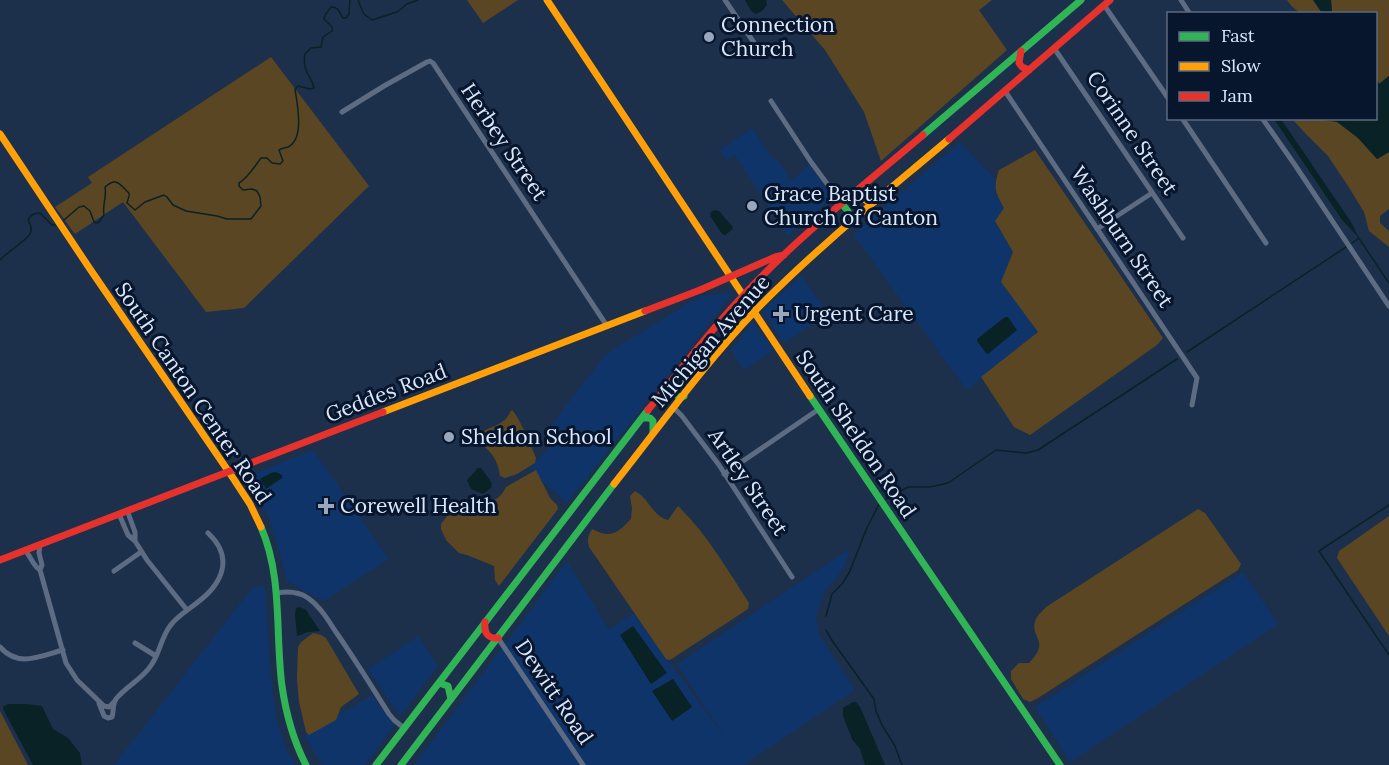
<svg xmlns="http://www.w3.org/2000/svg" width="1389" height="765" font-family="Lora,serif">
<rect width="100%" height="100%" fill="#1c304b"/>
<path fill="#0f346a" d="M752 128 774 160 777 159 791 181 809 165 833 198 788 236 735 155 726 160 720 150Z
M960 142 996 180 995 193 1004 208 995 221 1013 252 1001 282 1038 332 967 390 853 234Z
M801 275 828 314 784 343 762 311Z
M734 292 567 503 529 470 554 441 545 433 606 354 700 296Z
M753 321 774 350 744 370 731 350Z
M313 450 389 559 324 601 287 581 270 519 246 477Z
M848 550 849 554 843 569 824 592 816 616 819 635 855 690 744 765H414L567 561 609 630 634 613 666 659 671 664 730 745 677 664Z
M1243 572 1278 624 1070 762 1035 707Z
M265 586 270 667 276 717 286 749 296 765H114L253 587Z
M418 636 438 666 400 716 368 669Z
M372 695 394 726 365 765H322L304 736Z"/>
<path fill="#5a4623" d="M467 0H518L483 23Z
M782 0H992L979 10 1007 50 881 161 864 112 825 50Z
M1287 0H1313L1322 13C1304 14 1298 16 1287 0Z
M1331 0H1389V76L1379 84 1376 78V14L1332 13Z
M271 57 369 186 244 308 206 312 123 202 75 234 55 207 92 183 88 177Z
M1292 119C1306 119 1321 118 1335 121 1348 125 1368 148 1377 159L1389 152V209L1380 216V223L1389 231V247L1369 231 1364 212 1348 186 1328 156 1307 135Z
M1035 150 1163 338 1157 345 1030 435 1014 427 981 377 1038 332 1001 282 1013 252 995 221 1004 208C995 192 993 188 999 170Z
M512 410C518 415 533 449 536 458L535 463 517 474 505 478 500 476C499 469 497 462 493 456 488 448 480 445 476 436 487 426 504 427 510 412Z
M536 470 550 498 557 505 558 509 499 586 495 580 494 566 467 555 459 553 446 540 441 529V524L447 516 464 502C480 505 499 504 506 487Z
M635 491C650 499 652 516 668 520L678 506C707 534 727 569 749 603L748 609 670 660 666 659 589 547C587 539 588 536 592 529 595 530 598 532 601 533 615 537 622 528 631 519L632 508 630 496Z
M1198 509 1205 513 1241 564 1238 570 1038 698 1030 702 1023 699 1011 679V671L1019 663H1029C1052 639 1028 638 1036 619 1038 614 1043 611 1046 607Z
M1389 516V636L1337 558 1339 551Z
M313 633 321 635 326 638 359 694 341 707 336 720 309 735 306 732 299 702 297 679 298 647 301 642Z
M0 711 28 765H0Z"/>
<path fill="#092226" d="M745 0H766L767 5 762 11 756 14 751 11Z
M1313 0H1331L1332 13H1322Z
M776 18 778 19 779 24C775 29 771 31 765 32L762 27 770 19Z
M1389 76V152L1377 159 1358 138 1337 122 1317 119 1376 118V78L1379 84Z
M1274 119H1281L1351 222 1359 238 1342 220Z
M715 210 719 211 733 227 732 230 725 235 722 234 710 216 711 212Z
M1005 317H1008L1017 330 988 354 986 353 977 341V339Z
M478 468H481L492 483 491 488 483 494 471 489 467 480Z
M276 472 282 475V478L266 489 260 479 271 473Z
M300 607 306 610 320 631 308 632 297 636 295 615 296 608Z
M633 626 667 673 651 684 620 635Z
M673 679 692 707 672 721 652 691Z
M853 702H856L860 707 885 765H865L860 749 852 739 845 721 843 716V708Z
M8 704H26L42 706 53 729 68 738 80 753 82 765H33L3 709V707Z"/>
<g fill="none" stroke-linecap="round" stroke-linejoin="round">
<path stroke="#092226" stroke-width="1.5" d="M358 0 364 14 372 20 397 12 407 4 418 0
M64 220 79 207 84 206 90 211 94 222 97 223 99 222 104 215C102 206 107 196 105 187 115 178 118 182 126 190 127 192 129 192 129 194 130 195 127 202 127 203L135 210 145 202 164 195 167 197 173 205 186 211 217 216 227 219H251L261 206 260 197 257 191 252 189 243 190 239 186V183C248 178 254 167 261 158H267L272 163 280 164 283 161 279 150C282 148 285 148 288 147 305 139 297 103 295 89L298 86 310 89 314 88C311 73 302 74 305 54L311 48 321 47 323 37 332 31V27L324 19 325 15 331 7C339 7 339 12 343 18H346L349 14 350 0
M1358 237 1389 283
M1352 243 1358 239
M0 260C6 253 28 239 30 234 33 229 30 224 28 220 30 215 35 213 40 213L52 225H55
M1187 352 1346 247
M886 499 908 487H930L948 483 996 450 1026 453 1038 450 1177 359
M1389 505 1319 551 1389 655
M826 616 832 594 842 584 850 571 866 530 879 504
M826 630 833 642 874 699 876 711 882 725 895 746 902 765"/>
<path stroke="#5d6c82" stroke-width="5" d="M725 0 759 50
M1181 0 1190 14
M1104 5 1168 98
M1054 48 1183 238
M1005 91 1197 378 1192 405
M771 101 811 162 842 204
M342 112 384 86 427 62 430 61 433 63 607 326
M1182 118 1266 243
M1262 118 1295 165 1389 306
M1097 229 1152 193
M674 408 682 416 719 465 792 577
M724 474 819 409
M119 514 128 535 135 541V532L127 510
M135 541 147 560 187 610
M25 550C31 557 33 566 40 570L42 565 39 553 40 544
M40 570 66 663 77 680 104 706 109 707 114 702
M114 571 141 552
M277 593C288 591 299 592 308 598 321 607 329 622 338 635 356 661 372 687 389 714L394 720 404 728
M498 638 583 765
M135 643 156 656
M0 647C18 668 40 656 63 650
M99 703 104 716 108 718 112 717C114 711 112 705 116 699 126 686 143 679 152 664 160 652 161 638 170 626 177 616 188 610 198 602 223 583 234 557 208 533"/>
<path stroke="#30b455" stroke-width="7" d="M923 135 1081 0
M842 204 848 211 846 225
M674 379C673 387 672 392 679 397L684 396
M810 396 1060 765
M642 418H650L653 421V433
M261 527C283 578 275 633 282 686 286 714 293 740 306 765
M439 683 448 686 451 699
M376 765 648 410
M401 765 614 484"/>
<path stroke="#ff9f0a" stroke-width="7" d="M547 0 810 396
M0 134 90 269 233 478 250 504 261 527
M863 187 864 199 868 202H874
M383 412 645 311
M614 484C660 426 704 364 755 311 815 249 883 195 949 139"/>
<path stroke="#e5322d" stroke-width="7" d="M1021 51 1019 63 1022 67 1029 70
M949 139 1110 0
M645 311 700 290 775 257 784 255
M648 410C679 372 708 333 742 297 797 237 862 187 923 135
M0 560 383 412
M485 622C484 632 487 639 498 638"/>
</g>
<g fill="#98a7bd" stroke="#07162d" stroke-width="2">
<circle cx="709" cy="37" r="6"/>
<circle cx="752" cy="206" r="6"/>
<path d="M778 305h6v6h6v6h-6v6h-6v-6h-6v-6h6z"/>
<circle cx="449" cy="437" r="6"/>
<path d="M323 497h6v6h6v6h-6v6h-6v-6h-6v-6h6z"/>
</g>
<g text-anchor="middle" stroke-width="6" stroke-linejoin="round" paint-order="stroke">
<g font-size="21" fill="#dae7fb" stroke="#07162d" text-anchor="start">
<text x="721" y="32">Connection<tspan x="721" dy="24">Church</tspan></text>
<text x="764" y="201">Grace Baptist<tspan x="764" dy="24">Church of Canton</tspan></text>
<text x="794" y="321">Urgent Care</text>
<text x="461" y="444">Sheldon School</text>
<text x="340" y="513">Corewell Health</text>
</g>
<g font-size="21" fill="#dae7fb" stroke="#07162d">
<text transform="translate(1132 133) rotate(56)" y="7">Corinne Street</text>
<text transform="translate(504 142) rotate(56)" y="7">Herbey Street</text>
<text transform="translate(1122 237) rotate(56)" y="7">Washburn Street</text>
<text transform="translate(711 341) rotate(-49)" y="7">Michigan Avenue</text>
<text transform="translate(193 393) rotate(56)" y="7">South Canton Center Road</text>
<text transform="translate(386 393) rotate(-21)" y="7">Geddes Road</text>
<text transform="translate(856 434) rotate(56)" y="7">South Sheldon Road</text>
<text transform="translate(748 482) rotate(56)" y="7">Artley Street</text>
<text transform="translate(554 692) rotate(56)" y="7">Dewitt Road</text>
</g>
</g>
<rect x="1167" y="12" width="210" height="108" fill="#07162d" stroke="#5b6a7f" stroke-width="1.5"/>
<rect x="1179" y="32" width="30" height="9" fill="#30b455" stroke="#5b6a7f" stroke-width="1.5"/>
<text x="1221" y="42" font-size="18" fill="#dae7fb">Fast</text>
<rect x="1179" y="62" width="30" height="9" fill="#ff9f0a" stroke="#5b6a7f" stroke-width="1.5"/>
<text x="1221" y="72" font-size="18" fill="#dae7fb">Slow</text>
<rect x="1179" y="92" width="30" height="9" fill="#e5322d" stroke="#5b6a7f" stroke-width="1.5"/>
<text x="1221" y="102" font-size="18" fill="#dae7fb">Jam</text>
</svg>
